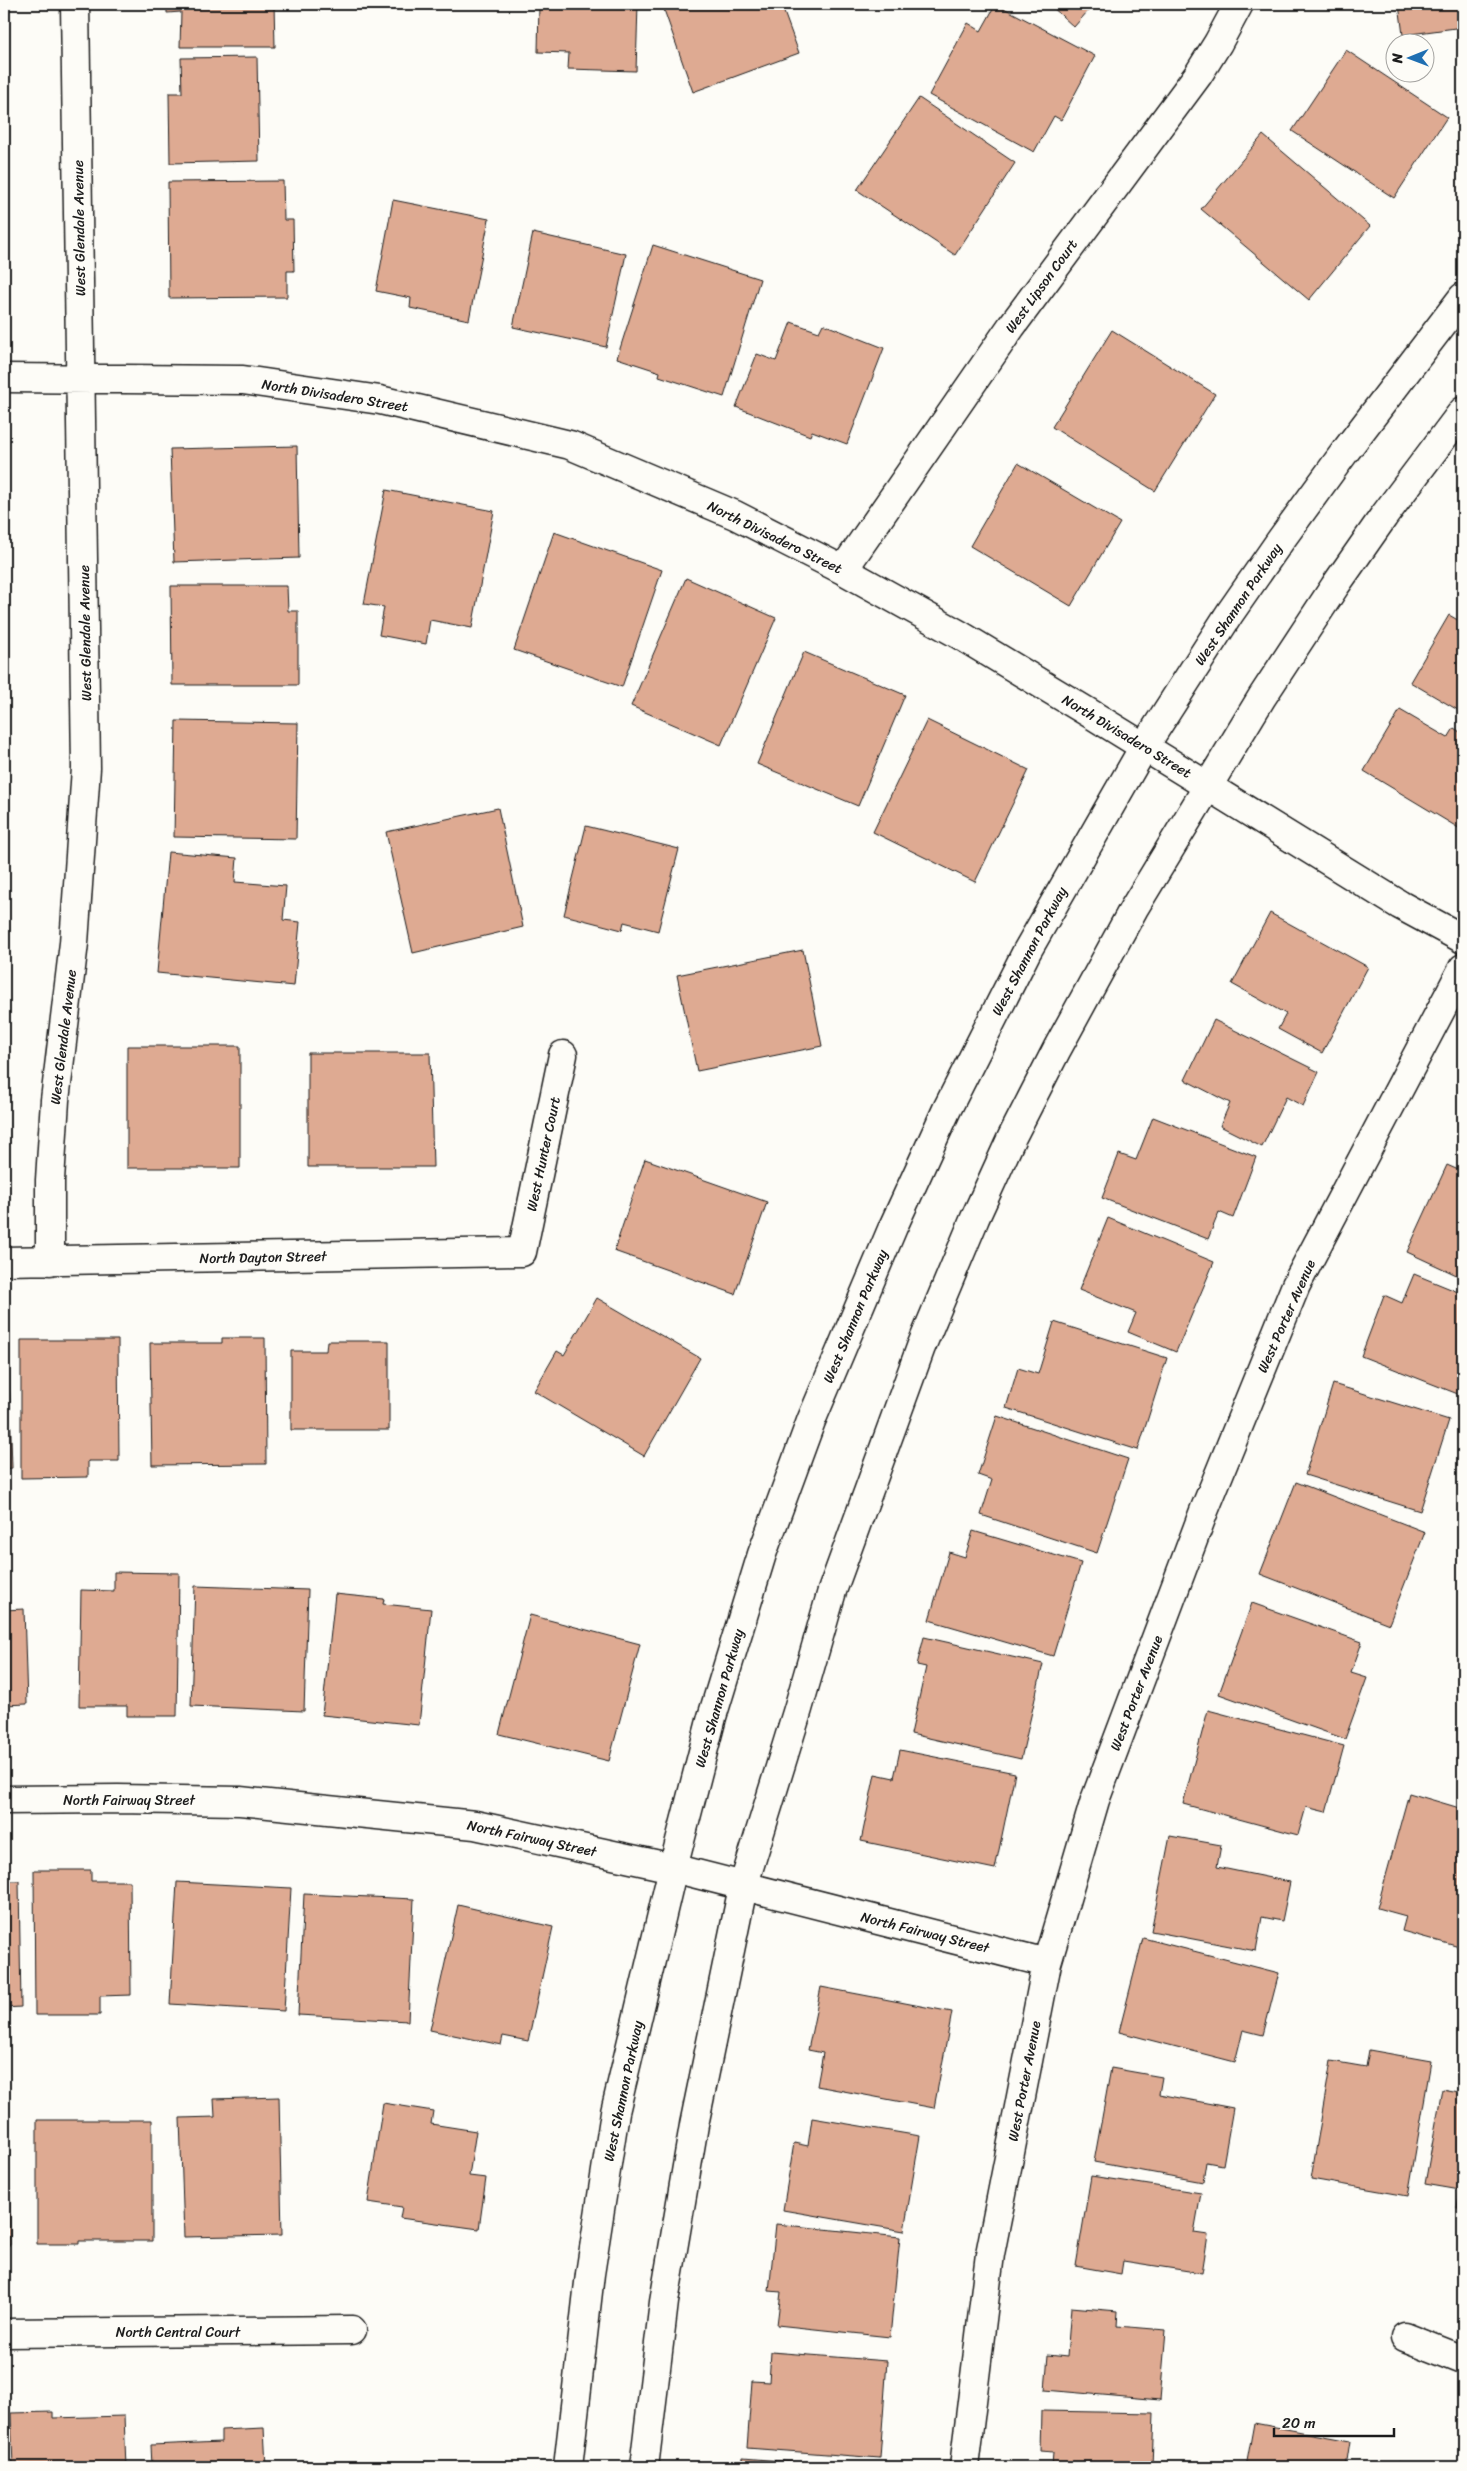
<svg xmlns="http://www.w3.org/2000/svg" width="1467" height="2471" font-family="Sriracha,sans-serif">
<rect width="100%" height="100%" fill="#fdfcf7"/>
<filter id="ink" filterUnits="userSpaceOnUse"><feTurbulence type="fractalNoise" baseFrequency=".02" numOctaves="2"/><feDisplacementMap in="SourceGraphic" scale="10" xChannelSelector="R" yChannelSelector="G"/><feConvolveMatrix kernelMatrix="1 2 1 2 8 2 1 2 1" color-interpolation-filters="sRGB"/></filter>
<g filter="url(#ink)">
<path fill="#deaa92" stroke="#1c1c1c" d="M167 4H274L275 47H180L181 12 167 13Z
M539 4H638L636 71 568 69 569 53 538 52Z
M662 4H781L799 53 693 92Z
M996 4 1095 56 1061 120 1054 116 1034 152 929 95 968 23 981 31Z
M1049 4H1094L1074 27Z
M1399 4H1463V27L1403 35Z
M1346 50 1447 117 1394 198 1292 131Z
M257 57 259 161 170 163 169 93H182L181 58Z
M919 98 1015 163 955 255 857 190Z
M1263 135 1370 226 1309 300 1201 209Z
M283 181 284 220H293L294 271H287V297L169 298 168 182Z
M393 200 489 219 469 320 410 308 411 298 376 291Z
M533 233 626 254 606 347 513 327Z
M653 245 760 279 724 397 659 376 660 372 617 358Z
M791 322 819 332 823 324 884 348 847 444 812 431 810 436 736 407 757 354 776 361Z
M1112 330 1215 394 1155 491 1052 427Z
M297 446 299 558 174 562 170 449Z
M1018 463 1120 523 1071 606 970 546Z
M386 490 494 511 472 628 430 620 426 644 379 635 384 607 364 604Z
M554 532 662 570 622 687 514 650Z
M686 578 776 618 721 745 631 706Z
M171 586H287L288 611H298V685H172Z
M4 598 8 697H4Z
M1449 615 1463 623V713L1410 682Z
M804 652 905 695 858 806 757 764Z
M1400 710 1448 738 1454 728 1463 734 1462 830 1364 771Z
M927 720 1029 770 975 882 873 832Z
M176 721 298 723 296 839 174 837Z
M498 808 523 927 413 953 386 832Z
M586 826 679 849 658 931 624 922 622 930 564 915Z
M168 852 237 858 235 882 286 886 283 920 300 922 294 986 157 973Z
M1270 913 1368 967 1322 1053 1278 1029 1286 1014 1232 984Z
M803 950 822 1046 697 1071 677 975Z
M1214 1020 1319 1072 1303 1106 1286 1097 1262 1147 1220 1126 1230 1103 1185 1080Z
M127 1046H240V1168H127Z
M308 1053H430L433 1167H308Z
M1153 1117 1256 1157 1233 1218 1219 1212 1208 1239 1102 1198 1119 1154 1136 1160Z
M645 1159 767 1202 735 1294 614 1251Z
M1447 1165 1463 1172V1278L1407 1252Z
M1108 1218 1214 1262 1176 1352 1128 1332 1136 1313 1079 1290Z
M1414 1274 1463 1294V1396L1361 1356 1384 1295 1402 1303Z
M597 1298 700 1358 644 1456 534 1391 557 1351 564 1355Z
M1054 1322 1167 1358 1138 1450 1006 1408 1018 1368 1038 1374Z
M222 1338H265L266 1464 152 1465 150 1343H222Z
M21 1340H118L119 1461H88V1477L21 1478Z
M327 1341H389V1430H291V1351H326Z
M4 1344H8L12 1468 4 1469Z
M1333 1384 1449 1420 1420 1511 1305 1475Z
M997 1416 1128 1459 1097 1553 981 1515 992 1480 978 1475Z
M1296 1482 1425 1532 1389 1624 1260 1574Z
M973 1531 1081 1563 1053 1656 929 1620 949 1552 965 1557Z
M114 1572 179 1573 177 1716H127V1706H79L81 1590 114 1591Z
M195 1586 308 1590 304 1711 191 1706Z
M335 1594 384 1599 383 1604 431 1609 419 1725 322 1715Z
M1252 1603 1362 1642 1351 1673 1367 1678 1345 1739 1219 1694Z
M24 1609 27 1704 4 1705V1610Z
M530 1615 640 1644 609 1761 499 1734Z
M924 1637 1043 1664 1021 1759 911 1734 926 1667 917 1665Z
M1208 1710 1344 1746 1326 1812 1306 1807 1298 1835 1183 1804Z
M900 1750 1015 1773 995 1869 861 1841 875 1774 894 1778Z
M1409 1793 1463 1809V1948L1402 1931 1406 1916 1377 1908Z
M1170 1836 1221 1845 1217 1867 1290 1882 1282 1921 1262 1917 1256 1951 1151 1931Z
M34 1870H91V1881H130L131 1995 100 1996V2015H35Z
M4 1881H19L21 2007 4 2008Z
M177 1882 291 1888 284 2011 170 2004Z
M304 1894 414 1899 408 2021 298 2015Z
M458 1905 553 1927 528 2041 503 2036 501 2045 430 2030Z
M1143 1938 1279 1973 1263 2035 1243 2030 1235 2062 1119 2032Z
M821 1987 952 2012 934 2108 817 2086 823 2053 808 2050Z
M1369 2050 1431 2061 1408 2196 1311 2179 1331 2061 1366 2067Z
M1111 2068 1162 2077 1159 2094 1233 2108 1223 2165 1206 2162 1203 2182 1094 2162Z
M1442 2089 1463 2093V2208L1457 2207 1460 2190 1425 2184Z
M279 2097 282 2235 184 2237 180 2118 215 2117 214 2099Z
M383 2103 433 2111 431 2124 476 2131 469 2176 486 2178 479 2229 400 2218 402 2207 368 2202Z
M4 2113H9L10 2245H4Z
M812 2118 920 2136 904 2231 783 2210 794 2143 808 2146Z
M37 2120H152V2241H79V2244H37Z
M1091 2176 1201 2193 1194 2233 1208 2235 1202 2273 1123 2261 1121 2274 1076 2266Z
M776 2224 900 2237 890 2337 777 2325 781 2292 769 2291Z
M1071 2307 1118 2311 1117 2326 1166 2330 1160 2400 1045 2390 1048 2355 1067 2357Z
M771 2352 887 2361 880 2458 747 2448 752 2381 769 2382Z
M1041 2411 1154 2413 1152 2467H1052L1053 2452 1040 2451Z
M53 2412V2418L124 2416 126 2467H13L11 2413Z
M1254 2423 1350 2441 1346 2467H1246Z
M264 2428 266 2467H152L151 2445 221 2442V2430Z
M743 2458 857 2467H742Z
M1397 2462 1425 2467H1396Z"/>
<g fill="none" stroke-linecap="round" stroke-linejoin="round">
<defs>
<path id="minor" d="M4 378 243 380 380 400 570 445 735 515 843 570 960 635 1091 714 1400 905 1463 939
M843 570 1011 327 1198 75 1218 43 1239 4
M4 1261 522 1252 563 1055
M50 1261V1180L55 1100 74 943 86 768 75 4
M4 1800 118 1799 240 1801 475 1825 673 1868 1047 1963
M4 2333 352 2330
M1405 2337 1463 2360
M964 2467 990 2254 1019 2107 1047 1963 1095 1800 1204 1511 1296 1285 1463 968"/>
<path id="tertiary" d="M568 2467 590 2274 615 2112 673 1868 712 1717 762 1554 811 1421 893 1227 947 1109 1027 951 1144 747 1230 613 1280 541 1344 453 1463 297
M644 2467 664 2302 694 2125 743 1887 798 1709 832 1591 921 1347 975 1218 1012 1137 1057 1049 1134 908 1262 697 1335 586 1384 516 1463 411"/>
</defs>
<use href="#minor" stroke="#1c1c1c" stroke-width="31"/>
<use href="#tertiary" stroke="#1c1c1c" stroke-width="31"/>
<use href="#minor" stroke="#fdfcf7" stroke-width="28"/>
<use href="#tertiary" stroke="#fdfcf7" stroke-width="28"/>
</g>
</g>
<g text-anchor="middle" stroke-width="5" stroke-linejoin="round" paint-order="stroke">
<g font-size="14" fill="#1c1c1c" stroke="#fdfcf7">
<text transform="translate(79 228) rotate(-91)" y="5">West Glendale Avenue</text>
<text transform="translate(1041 286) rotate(-54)" y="5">West Lipson Court</text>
<text transform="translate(335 395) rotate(9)" y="5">North Divisadero Street</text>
<text transform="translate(775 537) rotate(26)" y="5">North Divisadero Street</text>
<text transform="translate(1238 604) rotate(-56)" y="5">West Shannon Parkway</text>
<text transform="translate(85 633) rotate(-91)" y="5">West Glendale Avenue</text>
<text transform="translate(1127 736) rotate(31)" y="5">North Divisadero Street</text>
<text transform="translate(1029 951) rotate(-62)" y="5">West Shannon Parkway</text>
<text transform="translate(63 1037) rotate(-83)" y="5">West Glendale Avenue</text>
<text transform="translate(543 1154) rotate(-78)" y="5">West Hunter Court</text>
<text transform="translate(263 1257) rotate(-1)" y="5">North Dayton Street</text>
<text transform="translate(855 1316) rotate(-67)" y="5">West Shannon Parkway</text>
<text transform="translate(1286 1316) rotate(-66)" y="5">West Porter Avenue</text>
<text transform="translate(1136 1693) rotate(-69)" y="5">West Porter Avenue</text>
<text transform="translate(719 1698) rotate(-74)" y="5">West Shannon Parkway</text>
<text x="129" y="1805">North Fairway Street</text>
<text transform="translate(532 1838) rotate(12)" y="5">North Fairway Street</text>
<text transform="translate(925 1932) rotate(14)" y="5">North Fairway Street</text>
<text transform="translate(1024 2081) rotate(-79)" y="5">West Porter Avenue</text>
<text transform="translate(623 2091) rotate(-78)" y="5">West Shannon Parkway</text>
<text x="178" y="2337">North Central Court</text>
</g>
</g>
<rect width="1467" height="2471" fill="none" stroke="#fdfcf7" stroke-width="20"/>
<rect x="10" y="10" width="1447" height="2451" fill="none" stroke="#1c1c1c" stroke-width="2" filter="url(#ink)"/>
<g transform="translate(1410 58) rotate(269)"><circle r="24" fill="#fdfcf7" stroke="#a3a29f"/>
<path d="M0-4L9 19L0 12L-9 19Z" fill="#1f6fb2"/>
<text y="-8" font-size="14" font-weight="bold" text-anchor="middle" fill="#1c1c1c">N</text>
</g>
<path d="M1274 2428v8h120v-8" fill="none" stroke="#1c1c1c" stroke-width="2.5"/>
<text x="1282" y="2428" font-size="15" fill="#1c1c1c" stroke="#fdfcf7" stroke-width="4" paint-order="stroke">20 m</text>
</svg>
